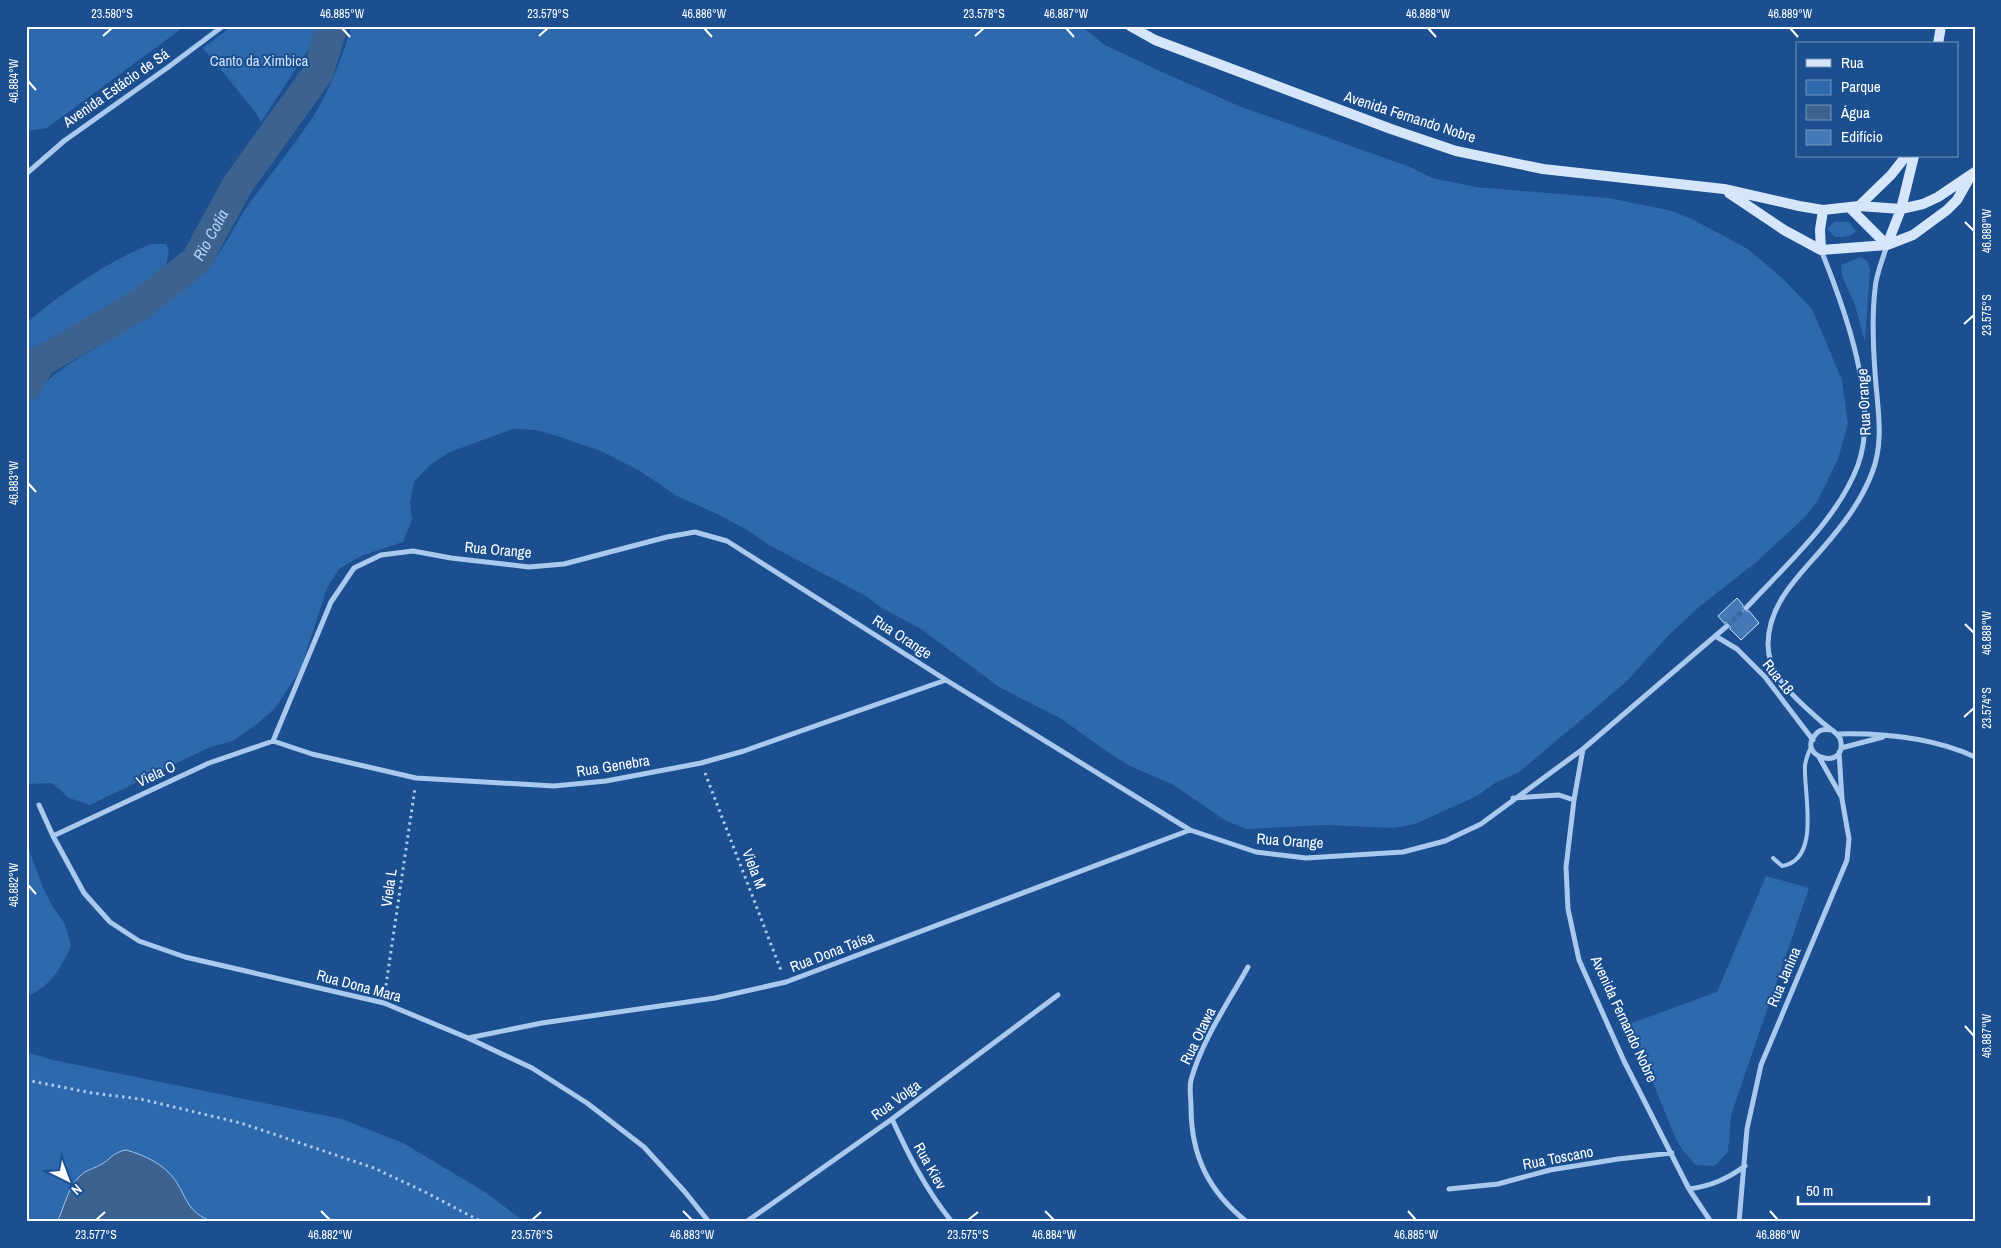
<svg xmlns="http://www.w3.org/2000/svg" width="2001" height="1248" font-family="'Archivo Narrow',sans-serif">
<rect width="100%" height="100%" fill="#1b4f8f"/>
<path fill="#2e69ad" d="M26 26H185L47 128 26 131Z
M232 26H324L261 122 253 109 203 48Z
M352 26H1081L1105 45 1162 72 1239 106 1410 167 1432 178 1476 187 1609 198 1672 211 1692 219 1748 249 1782 278 1812 309 1842 380 1848 424 1838 459 1818 500 1805 517 1754 564 1700 606 1668 636 1625 683 1519 772 1495 783 1477 796 1415 824 1394 828 1326 825 1247 829 1226 821 1172 784 1132 767 1112 755 1060 718 999 687 921 629 882 608 864 595 767 544 749 531 717 514 677 496 640 471 601 451 557 436 536 430 513 429 450 452 430 465 414 482 410 503 412 520 403 542 361 556 339 569 327 588 300 671 275 708 258 723 233 741 210 747 90 805 69 798 52 783 30 784 26 788V405C47 374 78 359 109 340 128 328 144 311 163 299 175 291 187 285 198 276 221 258 232 229 248 205 269 177 291 149 311 120 330 91 341 59 352 26Z
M1834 222H1849L1856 231C1850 237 1844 237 1835 237L1827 229Z
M151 244H166L169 250 165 272 149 288 132 302 93 324 52 341 34 355 26 364V323C62 293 108 261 151 244Z
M1860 257 1867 261 1870 269 1865 342 1855 305 1842 276 1841 265Z
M26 841 43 888 53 907 65 924 71 946C61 968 50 987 26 997Z
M1766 876 1809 888 1731 1115 1728 1152 1715 1166 1696 1165 1683 1151 1675 1137 1629 1024 1717 992Z
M26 1052 53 1060 342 1119 403 1143 485 1192 525 1222H26Z"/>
<path fill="#3c6290" stroke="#9cc4f0" d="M126 1150C144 1155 164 1164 175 1180 189 1201 186 1211 213 1222H57C66 1204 68 1183 85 1172 90 1169 95 1168 100 1165 110 1160 113 1152 126 1150Z"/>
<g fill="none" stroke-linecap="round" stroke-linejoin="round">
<path stroke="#3c6290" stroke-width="31" id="s1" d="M26 386 41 361 138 306 196 261 238 184 318 73 332 26"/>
</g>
<path fill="#4478b7" stroke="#cfe3fa" d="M1737 598 1743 605V611H1749L1759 623 1741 640 1730 629V623H1724L1718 616Z"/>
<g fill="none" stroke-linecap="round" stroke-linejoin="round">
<path stroke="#3d69a0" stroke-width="5" stroke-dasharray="5 2.5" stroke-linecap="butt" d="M1727 626 1746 608"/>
<path stroke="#a9c9ee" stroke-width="3" stroke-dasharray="2.5 4" stroke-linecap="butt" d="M705 773 782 973
M385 992 415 788
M26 1080 92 1093 140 1099 241 1123 374 1168 427 1193 482 1222"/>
<path stroke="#a9c9ee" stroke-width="4" d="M1773 858 1782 866C1822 860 1803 791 1805 765 1806 759 1808 753 1811 747"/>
<path stroke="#a9c9ee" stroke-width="5" d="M26 174 64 141 167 68 223 26
M1746 608C1785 566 1838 519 1858 465 1880 404 1844 307 1821 250
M1717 637 1737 649 1765 677 1813 740
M1831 730C1825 729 1820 729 1816 734 1794 757 1850 773 1840 738 1836 732 1829 728 1823 723 1801 703 1768 678 1768 645 1768 604 1798 577 1822 549 1842 526 1861 502 1872 473 1885 440 1877 406 1875 372 1873 345 1872 316 1875 289 1876 274 1883 259 1887 245
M1837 734C1882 733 1934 738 1975 757
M273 741 331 602 354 568 381 555 413 551 451 558 529 567 564 564 667 537 695 532 727 541 946 680 1190 830 1256 852 1306 858 1403 852 1445 841 1481 824 1583 749
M273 741 312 754 416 778 554 786 606 781 701 763 744 751 946 680
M1841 748 1883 737
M1819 757 1841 796
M1513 798 1559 795 1574 800
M39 805 53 836 84 893 110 922 139 941 185 957 384 1003 468 1038 532 1068 587 1103 644 1147 685 1192 709 1222
M53 836 209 763 273 741
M468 1038 542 1023 715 998 786 982 1190 830
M892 1119C909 1156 926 1190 952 1222
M1449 1189 1498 1184 1550 1170 1618 1159 1672 1153
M1689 1189C1711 1186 1727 1179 1745 1166
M746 1222 892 1119 1058 995
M1247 1222C1209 1192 1191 1156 1191 1107 1191 1098 1189 1088 1191 1080 1202 1040 1228 1003 1248 967
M1711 1222 1689 1189 1624 1061 1579 960 1568 909 1566 867 1574 800 1583 749 1727 626
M1739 1222 1747 1129 1761 1065 1847 860 1849 839 1842 799 1839 752"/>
<path stroke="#d6e6fa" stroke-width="10" d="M1130 26 1155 40 1391 129 1456 151 1543 169 1724 189 1799 206 1823 210 1859 206 1901 209 1923 204 1938 197 1975 172
M1938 44 1941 26
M1729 193 1784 230 1821 250 1887 245 1913 235 1947 210 1957 200 1970 177
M1859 206 1891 175 1906 156
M1849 207 1887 245
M1887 245 1901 209 1914 156
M1821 250 1820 230 1823 210"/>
</g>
<path fill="none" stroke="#fff" stroke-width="2" d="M342 28 350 37M704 28 712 37M1066 28 1074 37M1428 28 1436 37M1790 28 1798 37M103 36 112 28M539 36 548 28M975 36 984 28M28 81 36 90M1965 222 1974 231M1964 324 1974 315M28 483 36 492M1965 624 1974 633M1964 717 1974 708M28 885 36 894M1965 1026 1974 1036M321 1211 330 1220M683 1211 692 1220M1045 1211 1054 1220M1408 1211 1416 1220M1770 1211 1778 1220M96 1220 105 1212M532 1220 541 1212M968 1220 978 1212"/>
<g text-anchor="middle" stroke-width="4" stroke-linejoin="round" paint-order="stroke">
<g font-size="15" fill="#cfe3fa" stroke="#1b4f8f">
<text x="259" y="66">Canto da Ximbica</text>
</g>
<g font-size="15" fill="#fff" stroke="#1b4f8f">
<text transform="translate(116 88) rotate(-35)" y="5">Avenida Estácio de Sá</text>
<text transform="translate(1410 117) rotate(18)" y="5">Avenida Fernando Nobre</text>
<text transform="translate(1864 402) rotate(-93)" y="5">Rua Orange</text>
<text transform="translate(498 550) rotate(5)" y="5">Rua Orange</text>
<text transform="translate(902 637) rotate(33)" y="5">Rua Orange</text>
<text transform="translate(1778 677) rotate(51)" y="5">Rua 18</text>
<text transform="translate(613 766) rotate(-9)" y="5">Rua Genebra</text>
<text transform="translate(156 774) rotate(-25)" y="5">Viela O</text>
<text transform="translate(1290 841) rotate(4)" y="5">Rua Orange</text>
<text transform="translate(754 869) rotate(69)" y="5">Viela M</text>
<text transform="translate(389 888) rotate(-82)" y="5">Viela L</text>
<text transform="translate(832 952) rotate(-21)" y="5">Rua Dona Taísa</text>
<text transform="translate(1784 977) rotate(-67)" y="5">Rua Janina</text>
<text transform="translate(359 986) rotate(15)" y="5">Rua Dona Mara</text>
<text transform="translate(1624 1019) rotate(65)" y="5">Avenida Fernando Nobre</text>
<text transform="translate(1198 1036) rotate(-64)" y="5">Rua Otawa</text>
<text transform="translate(896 1100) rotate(-36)" y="5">Rua Volga</text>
<text transform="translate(1558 1158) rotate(-11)" y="5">Rua Toscano</text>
<text transform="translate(930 1166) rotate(61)" y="5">Rua Kiev</text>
</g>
<g font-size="16" font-style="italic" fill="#b5d3f5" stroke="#1b4f8f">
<text dy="6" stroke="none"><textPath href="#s1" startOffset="244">Rio Cotia</textPath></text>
</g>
</g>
<rect width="2001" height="1248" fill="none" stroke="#1b4f8f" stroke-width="55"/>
<rect x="1796" y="42" width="162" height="115" fill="#1b4f8f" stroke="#7695bc"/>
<rect x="1806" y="59" width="25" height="8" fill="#d6e6fa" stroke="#7695bc"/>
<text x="1841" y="68" font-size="15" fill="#ffffff">Rua</text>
<rect x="1806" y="80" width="25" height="15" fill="#2e69ad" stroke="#7695bc"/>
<text x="1841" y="92" font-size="15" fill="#ffffff">Parque</text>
<rect x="1806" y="105" width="25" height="15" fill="#3c6290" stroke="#7695bc"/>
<text x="1841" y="118" font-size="15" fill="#ffffff">Água</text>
<rect x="1806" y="130" width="25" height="15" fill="#4478b7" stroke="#7695bc"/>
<text x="1841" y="142" font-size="15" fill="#ffffff">Edifício</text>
<g transform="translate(68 1180) rotate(138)" stroke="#1b4f8f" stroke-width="4" paint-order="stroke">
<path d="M0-4L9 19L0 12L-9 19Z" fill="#ffffff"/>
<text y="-8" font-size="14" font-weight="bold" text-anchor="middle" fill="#ffffff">N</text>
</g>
<path d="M1798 1196v8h131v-8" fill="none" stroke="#ffffff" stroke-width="2.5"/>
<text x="1806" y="1196" font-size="15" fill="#ffffff" stroke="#1b4f8f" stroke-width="4" paint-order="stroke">50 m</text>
<rect x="28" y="28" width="1946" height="1192" fill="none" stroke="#fff" stroke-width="2"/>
<g font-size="12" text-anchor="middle" fill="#fff">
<text x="112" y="18">23.580°S</text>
<text x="342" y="18">46.885°W</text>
<text x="548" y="18">23.579°S</text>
<text x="704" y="18">46.886°W</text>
<text x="984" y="18">23.578°S</text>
<text x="1066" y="18">46.887°W</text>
<text x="1428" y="18">46.888°W</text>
<text x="1790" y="18">46.889°W</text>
<text transform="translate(14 81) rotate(-90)" y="4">46.884°W</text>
<text transform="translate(1987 231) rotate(-90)" y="4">46.889°W</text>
<text transform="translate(1987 315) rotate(-90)" y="4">23.575°S</text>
<text transform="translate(14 483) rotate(-90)" y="4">46.883°W</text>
<text transform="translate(1987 633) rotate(-90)" y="4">46.888°W</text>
<text transform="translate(1987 708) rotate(-90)" y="4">23.574°S</text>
<text transform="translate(14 885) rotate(-90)" y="4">46.882°W</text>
<text transform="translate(1987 1036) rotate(-90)" y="4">46.887°W</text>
<text x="96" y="1239">23.577°S</text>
<text x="330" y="1239">46.882°W</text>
<text x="532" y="1239">23.576°S</text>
<text x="692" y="1239">46.883°W</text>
<text x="968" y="1239">23.575°S</text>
<text x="1054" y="1239">46.884°W</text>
<text x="1416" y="1239">46.885°W</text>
<text x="1778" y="1239">46.886°W</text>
</g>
</svg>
